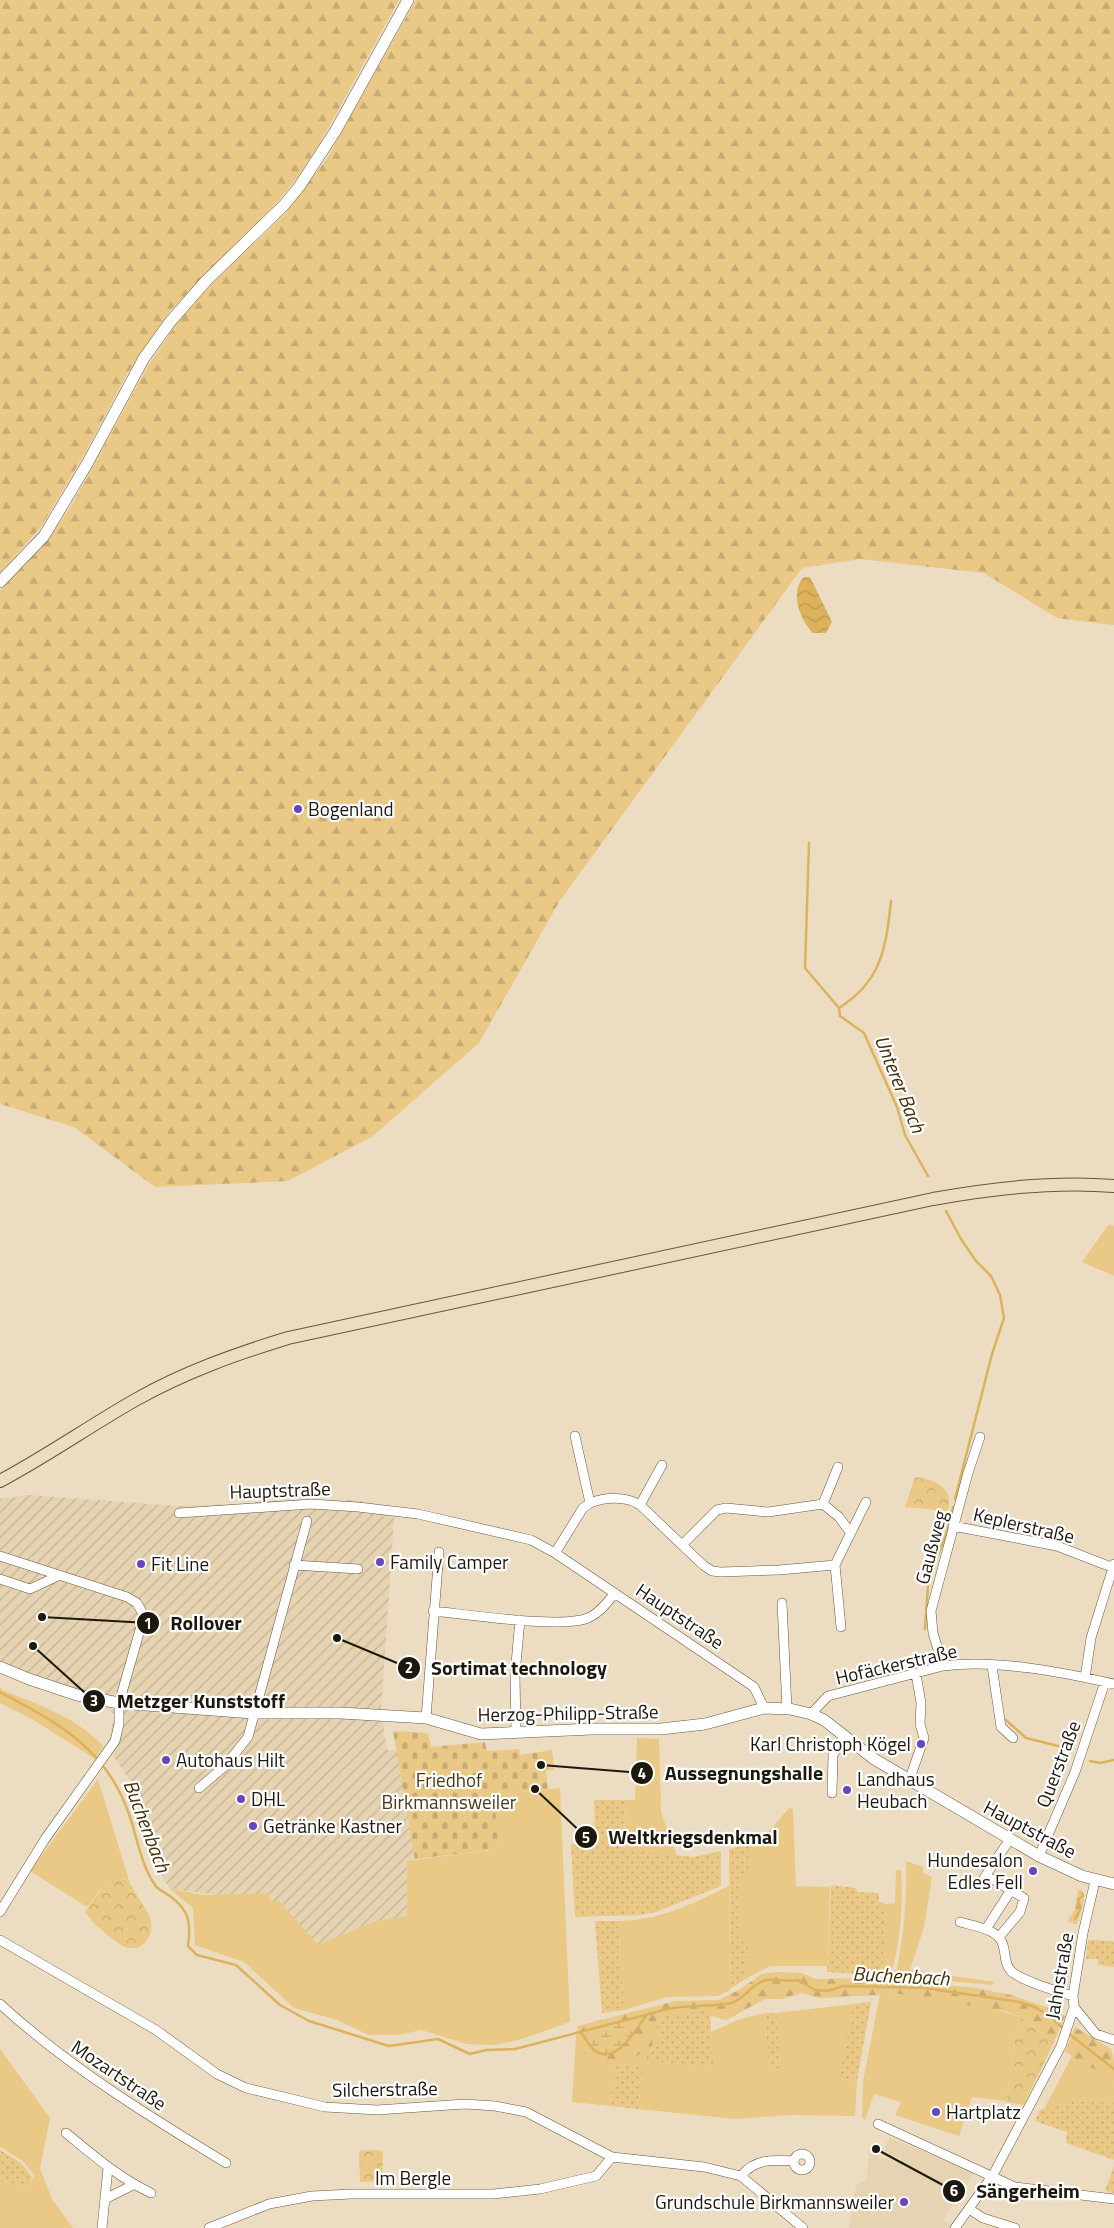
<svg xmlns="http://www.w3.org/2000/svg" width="1114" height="2228" font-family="'Titillium Web',sans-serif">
<defs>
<pattern id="industrial-furrows" width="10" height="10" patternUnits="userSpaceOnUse" patternTransform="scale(1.25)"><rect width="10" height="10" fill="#e5d3b1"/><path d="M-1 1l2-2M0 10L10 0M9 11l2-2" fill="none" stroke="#c4b497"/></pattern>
<pattern id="forest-firs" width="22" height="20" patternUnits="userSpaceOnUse" patternTransform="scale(1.25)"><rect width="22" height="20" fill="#eac886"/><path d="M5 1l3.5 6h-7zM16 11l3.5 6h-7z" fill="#c8ab72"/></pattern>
<pattern id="wetland-marsh" width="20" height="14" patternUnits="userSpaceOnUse" patternTransform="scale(1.25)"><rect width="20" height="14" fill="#eac886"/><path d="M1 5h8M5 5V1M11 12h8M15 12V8" fill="none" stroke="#c8ab72"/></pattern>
<pattern id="cemetery-stones" width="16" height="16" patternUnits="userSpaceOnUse" patternTransform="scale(1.25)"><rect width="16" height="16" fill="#eac886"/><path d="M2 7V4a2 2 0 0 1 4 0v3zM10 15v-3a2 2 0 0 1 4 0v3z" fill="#c8ab72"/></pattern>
<pattern id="park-crowns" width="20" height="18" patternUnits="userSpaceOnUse" patternTransform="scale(1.25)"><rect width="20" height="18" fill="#eac886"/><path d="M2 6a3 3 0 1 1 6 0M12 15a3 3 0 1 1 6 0" fill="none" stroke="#c8ab72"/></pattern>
<pattern id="garden-dots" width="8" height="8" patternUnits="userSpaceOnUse" patternTransform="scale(1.25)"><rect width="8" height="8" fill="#eac886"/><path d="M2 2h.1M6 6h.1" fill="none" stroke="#c8ab72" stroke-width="1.8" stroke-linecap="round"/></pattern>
<pattern id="water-waves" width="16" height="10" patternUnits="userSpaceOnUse" patternTransform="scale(1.25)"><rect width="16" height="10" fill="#dcb25c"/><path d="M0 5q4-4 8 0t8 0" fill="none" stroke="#bc984f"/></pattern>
</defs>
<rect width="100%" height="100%" fill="#ecddc2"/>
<path fill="#e5d3b1" d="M890 2138 974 2172 943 2220 951 2226 949 2228H849L856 2186 867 2179 869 2153 879 2154V2158L901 2162V2157L885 2156 886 2144Z"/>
<path fill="url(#industrial-furrows)" d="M29 1495 178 1506 353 1500 395 1507 381 1710 387 1750 397 1751 415 1859 407 1861V1916L376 1921 318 1945 279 1901H269L170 1889 155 1865 131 1782 114 1757 111 1732 114 1714 97 1702 32 1686 0 1671V1499Z"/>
<path fill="#eac886" d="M1109 1224 1114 1226V1276L1082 1262Z
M0 1687 2 1690C39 1705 75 1716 103 1746L95 1759 32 1719 0 1703Z
M637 1738 659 1739 661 1812 677 1856 625 1850 624 1800H635Z
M98 1779 130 1884 124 1878 107 1881 87 1907 30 1871Z
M560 1788 570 2022 519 2040 494 2045 467 2044 421 2030 399 2035H369L337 2020 294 2008 244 1962 195 1945 193 1908 170 1889 205 1895 269 1893V1901H279L318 1945 376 1921 407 1916V1861L499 1849 494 1795Z
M789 1808 793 1809 796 1886 830 1887 827 1966H770L747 1978 748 1943 738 1940 739 1879 751 1872V1844L765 1836Z
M906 1861 923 1867V1873L932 1877 924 1927 910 1970 995 1982 991 1985 907 1977H885L897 1969C904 1933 907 1898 906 1861Z
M896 1870H901C903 1902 901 1935 893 1967L882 1973 886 1904 895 1903Z
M729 1886 730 1990 718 1996 667 1997 624 2010 618 1921C662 1920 691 1904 729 1886Z
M880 1994C928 1995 980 2002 1025 2019L1018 2018 1006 2101 972 2097 959 2136 895 2115 901 2102 874 2094 865 2120 862 2118 863 2082Z
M854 2004 839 2079 857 2081 855 2116 790 2115 735 2119 638 2109 643 2067 615 2065 611 2106 572 2102 576 2037 580 2032 655 2021 662 2042 645 2055 642 2061 712 2066 711 2032 740 2019 765 2013 769 2070 780 2069 777 2013Z
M0 2049 50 2118 40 2168 52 2199 73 2228H0V2182L29 2186 34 2175 23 2161 0 2147Z
M1072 2056 1114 2081V2103L1074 2100 1044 2109Z"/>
<path fill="url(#forest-firs)" d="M0 0H399L321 141 297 178 277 202 170 311 127 374 84 455 41 527 0 573Z
M416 0H1114V625L1057 618 984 573 860 559 802 568 559 902 479 1043 373 1136 288 1181 155 1187 74 1127 0 1104V591L41 548 70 508 148 366 181 317 211 285 285 214 326 160Z
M1081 1889 1084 1900 1077 1924H1073V1921L1069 1923V1918L1075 1910 1078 1890Z
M778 1972 801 1973 816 1979 867 1978 874 1982 927 1983 975 1988 1011 1995 1055 2010 1065 2016 1054 2042 1025 2019 1005 2011 898 1994 819 1998 802 1993 781 1999H765L726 2020 712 2016 664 2021 653 2031 652 2047C633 2060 610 2069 589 2057 583 2053 579 2049 577 2042 576 2037 577 2031 578 2026L675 2001 718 2000 739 1990 762 1974Z
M1075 2027 1111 2049 1114 2060V2081L1065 2052Z"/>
<path fill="url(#wetland-marsh)" d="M646 2016C635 2030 614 2070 592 2048 588 2043 585 2037 580 2032Z"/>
<path fill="url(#cemetery-stones)" d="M393 1731 428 1733 431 1747 485 1742 487 1751 519 1749 520 1755 552 1750 554 1770 546 1771 548 1789 494 1795 499 1849 415 1859Z"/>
<path fill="url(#park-crowns)" d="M915 1477C935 1480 954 1486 948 1511L905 1507Z
M117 1877C129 1879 132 1887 138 1897 142 1904 148 1911 150 1918 156 1935 142 1955 123 1946 111 1939 93 1924 85 1912L107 1881Z
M1018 2018 1025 2019 1054 2042 1024 2105 1006 2102Z
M372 2150 383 2151 382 2181 360 2182 359 2151Z"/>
<path fill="url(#garden-dots)" d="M594 1800H624L625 1850 693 1857 721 1851V1886L656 1912 639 1915 575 1917 571 1844 595 1843Z
M751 1844V1873L739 1880 738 1940 748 1943 747 1978 730 1989 729 1849Z
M831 1885 856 1888 857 1892 879 1893V1902L886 1904 882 1973 878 1975 827 1972Z
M595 1921H618L624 2010 602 2013Z
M1088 1940 1112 1941 1114 1944V1967L1098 1965V1959H1086Z
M871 2002 857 2081 839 2079 854 2004Z
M710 2010 713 2066 642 2061 645 2055 662 2042 655 2021 667 2016Z
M765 2013H777L780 2069 769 2070Z
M615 2065 643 2067 638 2109 611 2106Z
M1074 2100 1114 2103V2160L1066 2143 1067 2132 1035 2121 1040 2110Z
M0 2150 21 2163 32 2177 29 2186 0 2182Z
M1114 2166V2193L1105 2191Z"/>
<path fill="url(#water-waves)" d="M804 577H810L832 622 826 633H813C800 620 789 592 804 577Z"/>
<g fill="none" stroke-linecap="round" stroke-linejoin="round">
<path stroke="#dcb25c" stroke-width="2.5" d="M809 843 805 968 839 1008 840 1016 864 1033 897 1107 905 1135 928 1176
M839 1008C882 981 886 947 891 901
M946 1211 961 1239 976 1261 991 1276 1000 1295 1004 1318 992 1354 955 1499
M931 1572 946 1535 953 1507
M925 1629 928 1585
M0 1692C58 1723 106 1748 129 1814 137 1837 141 1865 155 1885 158 1890 166 1893 170 1896 190 1911 191 1923 188 1946L197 1955 236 1965 280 2005 309 2021 389 2046 438 2039 470 2054 486 2050 515 2049 668 2009C689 2004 710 2008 731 2003 744 1999 748 1989 759 1983 771 1976 785 1983 798 1980L815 1990 827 1991 844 1986 925 1988 1019 2002 1037 2008 1052 2018 1064 2029
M1006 1720 1026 1738 1070 1749
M1090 1761 1100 1763 1114 1760
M1075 1919 1080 1910 1078 1899 1083 1896 1082 1893
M580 2032C585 2037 588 2043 592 2048 614 2070 635 2030 646 2016
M1068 2033 1114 2069"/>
<defs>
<path id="minor" d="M590 1503C606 1497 626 1496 640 1505L703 1565 712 1571 721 1572 779 1570 835 1565 866 1502
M823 1504 838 1467
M640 1505 662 1465
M179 1513 311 1504 358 1507 418 1514 531 1540 555 1553 754 1687 764 1708
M953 1526 1057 1546 1114 1568
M682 1545 717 1510 726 1508 768 1512 823 1504 839 1517 850 1532
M555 1553 583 1508 590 1503 575 1436
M0 1556 127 1597 137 1603 144 1616 119 1703V1724L115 1741 45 1839 0 1912
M294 1565 358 1569
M835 1565 841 1627
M0 1579 30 1589 58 1576
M782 1603 787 1709
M433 1611C465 1614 566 1630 590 1617 601 1612 608 1601 615 1593
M943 1666 933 1633 931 1611 968 1473 980 1437
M992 1666 1001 1727 1013 1738
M1085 1678 1091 1638 1114 1564
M811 1714 828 1696 943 1666C995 1659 1062 1672 1114 1684
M426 1718 439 1552
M516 1733 515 1674 520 1620
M909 1781 924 1738 920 1724 921 1703 916 1674
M199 1788 225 1766 248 1737 307 1521
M832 1793 833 1755 844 1736
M1039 1856 1075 1772 1105 1682
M984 1878 1010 1839
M992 1879 1024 1898 1020 1912 999 1937
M960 1922C974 1926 999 1929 1003 1945 1006 1954 1004 1964 1011 1971 1020 1980 1059 1992 1073 1996
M986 1929 1011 1890
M0 1940 156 2030 217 2074 246 2088 325 2107 377 2110 465 2104 495 2106 526 2112 612 2157 704 2167 741 2176 803 2228
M0 2004C69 2067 147 2115 226 2163
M1074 2007 1096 2034 1114 2040
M878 2124 1015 2187 1114 2199
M66 2133C93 2155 119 2178 151 2193
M794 2162a8 8 0 1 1 16 0a8 8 0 1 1-16 0Z
M741 2176C755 2158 774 2160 794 2161
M105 2199 133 2185
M969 2209 983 2218 1015 2228
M102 2228 108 2168
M209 2228 269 2204 312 2196 351 2194H493L540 2189 596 2176 612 2157
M955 2228 993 2175 1061 2046 1074 2007 1073 1996 1083 1933 1095 1881"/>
<path id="tertiary" d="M0 582 44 536 87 464 144 358 170 322 206 281 284 205 299 187 336 130 408 0
M0 1667 29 1679 77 1695 119 1703 253 1713H341L426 1718 481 1734 592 1729H661L705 1724 764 1708 790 1709 811 1714 824 1720 874 1759 1039 1856 1082 1876 1114 1884"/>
<path id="secondary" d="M0 1481C47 1456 91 1425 137 1399 185 1372 236 1354 288 1338L933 1199C993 1188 1053 1181 1114 1186"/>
</defs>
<use href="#minor" stroke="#655840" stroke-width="10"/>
<use href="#tertiary" stroke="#655840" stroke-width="12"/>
<use href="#secondary" stroke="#655840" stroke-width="14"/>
<use href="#minor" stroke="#fff" stroke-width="9"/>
<use href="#tertiary" stroke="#fff" stroke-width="11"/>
<use href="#secondary" stroke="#ebddbe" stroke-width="12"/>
</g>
<g fill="#6944bd" stroke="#fff" stroke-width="2">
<circle cx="298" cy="809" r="5"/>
<circle cx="380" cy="1562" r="5"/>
<circle cx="141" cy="1564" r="5"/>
<circle cx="921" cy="1744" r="5"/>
<circle cx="166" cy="1760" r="5"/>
<circle cx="847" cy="1790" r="5"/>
<circle cx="241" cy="1799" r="5"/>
<circle cx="253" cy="1826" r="5"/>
<circle cx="1033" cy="1871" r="5"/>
<circle cx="936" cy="2112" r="5"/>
<circle cx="904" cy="2202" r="5"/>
</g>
<g text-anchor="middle" stroke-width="4.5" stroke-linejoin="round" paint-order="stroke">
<g font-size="19" fill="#1d180e" stroke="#fff" text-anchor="start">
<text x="308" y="816">Bogenland</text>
<text x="390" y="1569">Family Camper</text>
<text x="151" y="1571">Fit Line</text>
<text x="911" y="1751" text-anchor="end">Karl Christoph Kögel</text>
<text x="176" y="1767">Autohaus Hilt</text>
<text x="857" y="1786">Landhaus<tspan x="857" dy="22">Heubach</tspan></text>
<text x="251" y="1806">DHL</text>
<text x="263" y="1833">Getränke Kastner</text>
<text x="1023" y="1867" text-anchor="end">Hundesalon<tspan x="1023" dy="22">Edles Fell</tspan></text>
<text x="946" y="2119">Hartplatz</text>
<text x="894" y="2209" text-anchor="end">Grundschule Birkmannsweiler</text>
</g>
<g font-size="19" fill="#1d180e" stroke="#fff">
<text transform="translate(280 1490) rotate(-2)" y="7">Hauptstraße</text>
<text transform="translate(1024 1525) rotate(13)" y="7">Keplerstraße</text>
<text transform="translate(931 1547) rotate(-75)" y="7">Gaußweg</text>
<text transform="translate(680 1616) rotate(34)" y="7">Hauptstraße</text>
<text transform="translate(896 1664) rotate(-13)" y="7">Hofäckerstraße</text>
<text transform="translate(568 1713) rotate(-1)" y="7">Herzog-Philipp-Straße</text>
<text transform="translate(1058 1764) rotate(-69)" y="7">Querstraße</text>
<text transform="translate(1030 1829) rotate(28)" y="7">Hauptstraße</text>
<text transform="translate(1059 1976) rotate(-80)" y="7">Jahnstraße</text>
<text transform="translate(119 2075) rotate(34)" y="7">Mozartstraße</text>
<text transform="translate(385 2089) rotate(-1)" y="7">Silcherstraße</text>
<text x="413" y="2185">Im Bergle</text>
</g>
<g font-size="19" fill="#4b3914" stroke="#fff">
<text x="449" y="1787">Friedhof<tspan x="449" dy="22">Birkmannsweiler</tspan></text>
</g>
<g font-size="20" font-style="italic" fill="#42310b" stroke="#fff">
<text transform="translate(900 1084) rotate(68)" y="7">Unterer Bach</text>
<text transform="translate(147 1826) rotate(69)" y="7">Buchenbach</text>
<text transform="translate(901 1976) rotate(3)" y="7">Buchenbach</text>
</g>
</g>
<path fill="none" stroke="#1d180e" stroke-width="2" d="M42 1617L148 1623M337 1638L409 1668M33 1646L94 1701M541 1765L642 1773M535 1789L586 1837M876 2149L954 2191"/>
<g fill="#1d180e" stroke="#fff" stroke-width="2">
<circle cx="42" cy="1617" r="5"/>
<circle cx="337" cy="1638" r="5"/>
<circle cx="33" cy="1646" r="5"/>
<circle cx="541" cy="1765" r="5"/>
<circle cx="535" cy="1789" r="5"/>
<circle cx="876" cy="2149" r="5"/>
<circle cx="148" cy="1623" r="12"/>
<circle cx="409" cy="1668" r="12"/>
<circle cx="94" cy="1701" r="12"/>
<circle cx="642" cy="1773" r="12"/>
<circle cx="586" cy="1837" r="12"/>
<circle cx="954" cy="2191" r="12"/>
</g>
<g font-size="15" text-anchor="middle" font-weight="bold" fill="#fff">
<text x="148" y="1629">1</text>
<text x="409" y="1673">2</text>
<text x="94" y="1706">3</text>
<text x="642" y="1779">4</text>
<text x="586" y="1843">5</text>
<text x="954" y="2196">6</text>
</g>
<g font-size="20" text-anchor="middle" font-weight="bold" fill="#1d180e" stroke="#fff" stroke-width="4.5" stroke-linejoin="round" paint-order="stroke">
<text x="206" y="1630">Rollover</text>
<text x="519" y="1675">Sortimat technology</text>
<text x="201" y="1708">Metzger Kunststoff</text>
<text x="744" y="1780">Aussegnungshalle</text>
<text x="693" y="1844">Weltkriegsdenkmal</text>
<text x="1028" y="2198">Sängerheim</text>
</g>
</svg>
